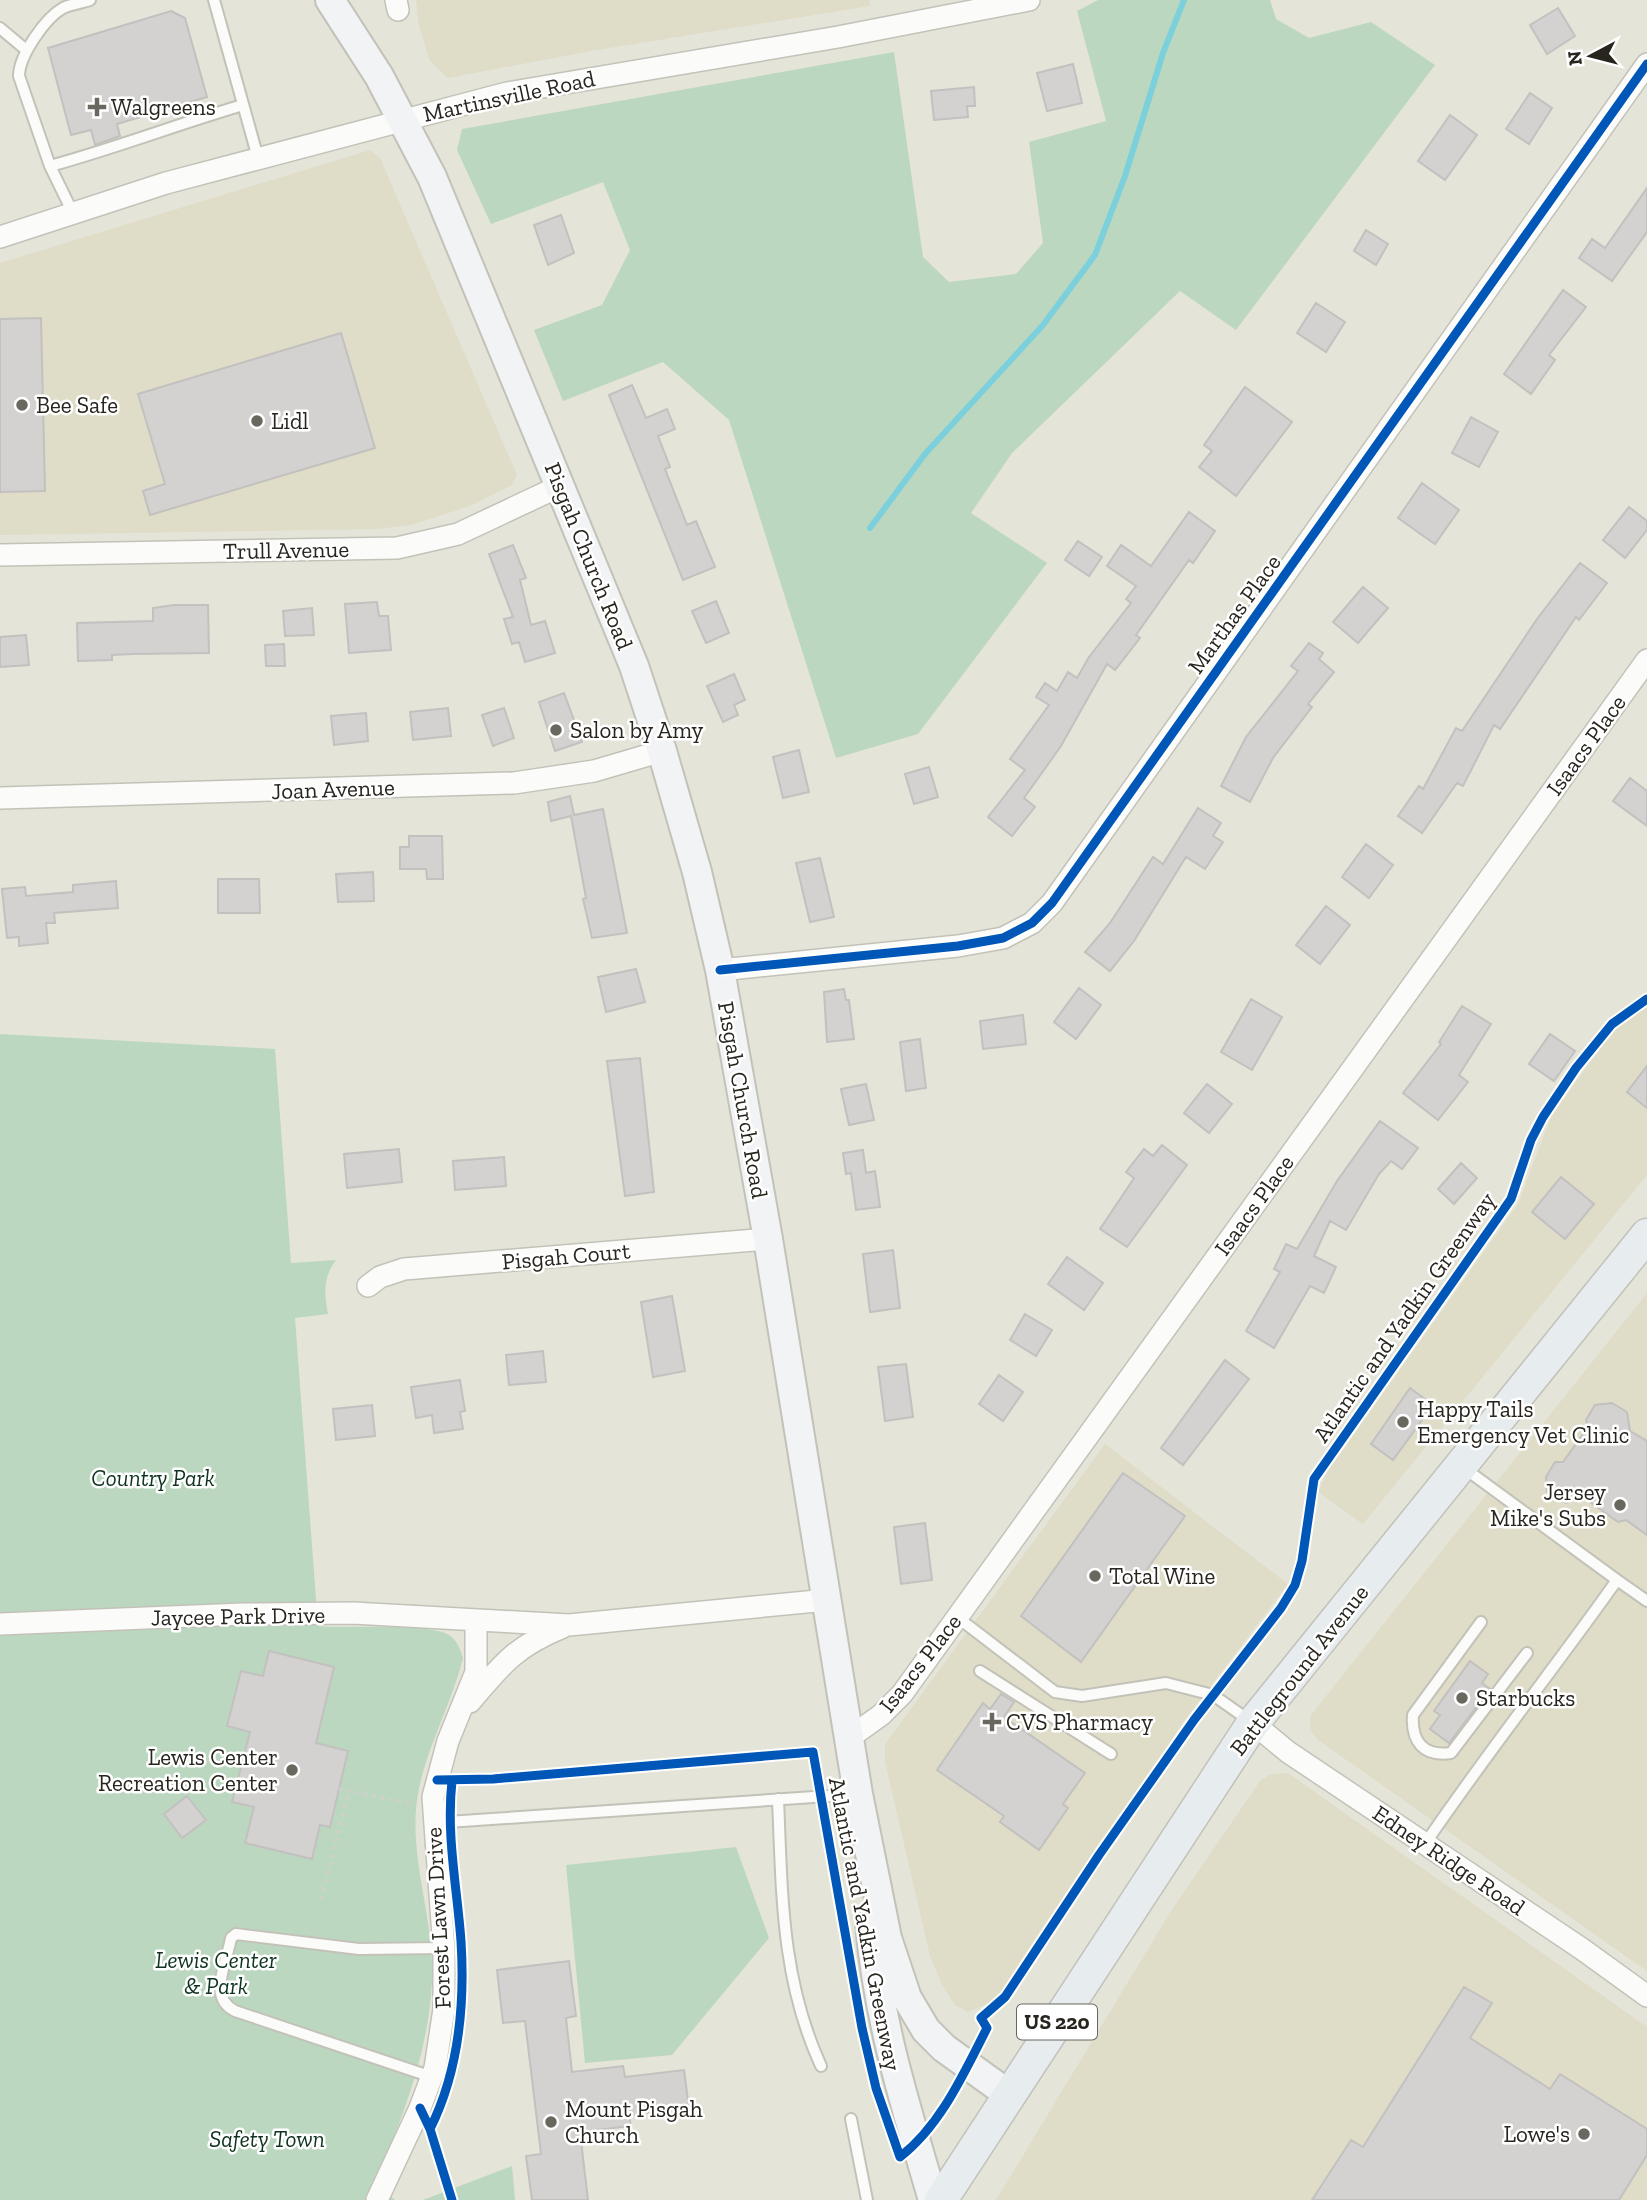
<svg xmlns="http://www.w3.org/2000/svg" width="1647" height="2200" font-family="'Zilla Slab',serif">
<rect width="100%" height="100%" fill="#e5e4d8"/>
<path fill="#dfdcc8" d="M416 0H869L870 6 591 51 448 78 430 61 419 26Z
M370 150 380 158 517 475 512 485 467 507 411 525 377 529 0 535V263Z
M1647 1007V1175L1363 1524 1318 1492 1327 1472 1518 1204 1552 1114 1616 1027Z
M1647 1293V1971L1318 1740 1310 1729 1311 1715Z
M1105 1444 1288 1584 1184 1721 998 1999 968 2012 955 2005 941 1983 930 1956 885 1762V1744Z
M1288 1773 1647 2027V2200H996L1171 1911 1260 1781 1271 1774Z"/>
<path fill="#bcd7c0" d="M1098 0H1270L1276 19 1309 38 1371 22 1435 65 1236 330 1180 291 1012 453 971 513 1047 563 918 734 836 758 729 420 663 362 563 401 534 330 602 305 630 250 603 182 491 224 457 150 462 129 894 52 923 257 949 282 1016 274 1043 243 1029 142 1106 121 1077 11Z
M0 1034 275 1049 291 1263 336 1260C323 1278 324 1292 328 1314L295 1318 318 1626C347 1629 427 1622 449 1635 457 1640 460 1649 463 1658 452 1703 425 1751 418 1794 407 1855 435 1919 432 1980 429 2053 402 2118 375 2184L395 2200H0Z
M736 1847 769 1938 672 2055 585 2063 566 1865Z
M512 2166 515 2200H423Z"/>
<g fill="none" stroke-linecap="round" stroke-linejoin="round">
<path stroke="#7bd0dc" stroke-width="6" d="M870 528 925 454 1043 325 1095 255 1125 176 1163 53 1184 0"/>
</g>
<path fill="#d3d2d0" stroke="#c2c1bf" stroke-width="2" d="M1558 8 1575 36 1547 54 1530 25Z
M171 11 185 18 207 97 117 124 120 136 95 145 91 130 71 135 48 48Z
M1073 64 1082 103 1047 111 1037 73Z
M974 87 975 106H967L968 117 934 120 931 91Z
M1530 93 1552 108 1529 144 1506 129Z
M1450 115 1477 135 1445 180 1418 161Z
M1647 188V232L1612 281 1579 258 1592 239 1605 248Z
M561 215 574 253 548 265 534 225Z
M1366 230 1388 244 1376 265 1354 251Z
M1563 290 1586 307 1549 355 1555 360 1531 394 1504 374Z
M1316 303 1345 322 1326 352 1297 333Z
M41 318 45 491 0 492V319Z
M341 333 375 448 150 515 143 491 165 484 138 394Z
M632 385 646 418 667 409 675 429 658 436 670 467 665 469 687 525 696 521 715 567 683 580 609 395Z
M1245 387 1292 422 1236 496 1199 467 1212 451 1204 445Z
M1471 417 1498 432 1479 467 1452 453Z
M1422 483 1459 510 1435 544 1398 518Z
M1629 507 1647 521V530L1625 558 1603 540Z
M1189 512 1215 531 1193 563 1189 560 1136 635 1140 638 1115 670 1107 664 1061 746 1024 798 1035 807 1012 836 988 817 1025 770 1010 759 1049 705 1036 697 1045 683 1057 691 1068 672 1077 678 1089 657 1131 603 1126 599 1136 586 1107 566 1121 545 1151 566Z
M1078 541 1102 557 1089 576 1065 560Z
M513 545 526 578 520 580 531 625 545 621 555 653 525 662 519 642 512 644 504 619 513 617 489 554Z
M1580 563 1607 583 1579 620 1576 617 1500 729 1494 725 1463 786 1457 783 1422 833 1398 816 1419 786 1423 789 1456 728 1462 731 1537 619Z
M1363 587 1388 608 1358 643 1333 622Z
M716 601 729 633 706 643 692 611Z
M377 602 379 616H388L391 650 349 653 345 604Z
M174 605H208L209 653 133 654 112 655V660L78 661 77 623 153 621V608Z
M312 608 314 635 285 636 283 611Z
M26 635 29 665 0 667V637Z
M1309 643 1323 653 1319 659 1334 672 1308 704 1312 707 1273 758 1250 802 1221 786 1246 737 1298 671 1291 666Z
M284 644 285 666H266L265 645Z
M734 674 745 700 734 705 738 715 723 722 707 686Z
M564 693 582 742 555 751 539 702Z
M448 708 451 736 413 740 410 712Z
M504 708 514 738 493 746 482 715Z
M366 713 368 741 334 745 331 716Z
M799 750 809 792 783 798 773 757Z
M929 767 938 797 914 804 905 774Z
M1630 778 1647 791V826L1613 801Z
M570 796 574 815 603 809 627 933 592 938 583 899 586 898 571 816 551 821 548 802Z
M1198 808 1221 823 1213 836 1223 842 1205 869 1186 857 1134 941 1110 971 1085 952 1110 923 1153 857 1163 864Z
M409 836H442L443 879H427L426 869H400V847H409Z
M1366 844 1393 865 1369 898 1342 877Z
M820 858 834 917 810 922 796 863Z
M373 872 374 901 338 902 336 874Z
M218 879H259L260 913H218Z
M116 881 118 908 54 913 55 923H46L48 943 19 946V937L7 938 2 889 25 887 26 896 73 892V885Z
M1326 906 1350 925 1320 964 1296 945Z
M636 969 645 1002 606 1012 598 977Z
M1079 988 1101 1005 1076 1039 1054 1022Z
M844 989 846 1000H849L854 1039 827 1042 824 992Z
M1251 999 1282 1017 1252 1070 1221 1052Z
M1462 1006 1491 1024 1459 1075 1468 1082 1438 1120 1403 1093 1441 1044 1439 1042Z
M1023 1015 1026 1044 983 1049 980 1021Z
M1550 1034 1575 1051 1554 1081 1529 1064Z
M920 1039 926 1088 906 1091 900 1042Z
M640 1058 654 1192 625 1196 607 1061Z
M1647 1066V1108L1627 1092Z
M866 1084 874 1120 849 1125 841 1089Z
M1207 1084 1232 1104 1209 1133 1184 1113Z
M1380 1121 1418 1148 1402 1169 1391 1161 1379 1174 1346 1230 1330 1221 1314 1256 1336 1267 1324 1293 1310 1286 1274 1348 1246 1331 1280 1272 1274 1269 1286 1244 1297 1249 1337 1181Z
M1162 1145 1187 1165 1127 1247 1100 1229 1134 1178 1126 1172 1144 1149 1153 1156Z
M399 1149 402 1182 347 1188 344 1154Z
M863 1150 866 1173 875 1171 880 1207 856 1210 851 1173 846 1174 843 1153Z
M504 1157 506 1186 455 1190 453 1161Z
M1461 1163 1477 1178 1454 1204 1438 1189Z
M1561 1177 1594 1204 1565 1239 1532 1212Z
M893 1250 900 1308 870 1312 863 1254Z
M1067 1257 1103 1283 1084 1310 1048 1284Z
M672 1296 685 1371 653 1377 641 1302Z
M1025 1314 1052 1330 1036 1356 1010 1340Z
M543 1351 546 1382 509 1385 506 1355Z
M1225 1360 1249 1379 1183 1465 1161 1448Z
M906 1364 913 1417 885 1421 878 1367Z
M999 1375 1023 1392 1003 1421 979 1404Z
M460 1380 465 1411 460 1412 463 1429 434 1433 432 1415 416 1418 411 1387Z
M1410 1388 1433 1405 1393 1460 1371 1444Z
M1612 1403 1627 1412 1630 1431 1647 1441V1535L1626 1520 1618 1522 1583 1497 1566 1503 1547 1492 1546 1477 1555 1462H1563L1588 1427 1586 1420 1595 1405Z
M372 1405 375 1436 336 1440 333 1409Z
M1123 1473 1185 1516 1081 1662 1021 1616Z
M925 1523 932 1580 901 1584 894 1527Z
M269 1651 334 1667 316 1743 348 1751 330 1827 320 1825 312 1859 245 1843 254 1807 232 1802 250 1732 227 1726 241 1671 263 1676Z
M1470 1661 1488 1674 1482 1683 1490 1689 1449 1743 1430 1729 1440 1715 1434 1711Z
M1001 1694 1014 1702 1004 1717 1085 1773 1063 1804 1068 1808 1039 1850 1000 1822 1004 1816 937 1770 983 1703 990 1709Z
M187 1796 206 1820 182 1838 164 1814Z
M569 1961 576 2016 566 2018 572 2072 623 2066 625 2077 684 2070 689 2108 629 2115 631 2126 580 2132 588 2200H532L526 2156 541 2154 525 2021 503 2023 497 1970Z
M1464 1987 1492 2003 1470 2038 1550 2089 1560 2074 1647 2129V2155L1619 2200H1312L1351 2140 1363 2147Z"/>
<g fill="none" stroke-linecap="round" stroke-linejoin="round">
<defs>
<path id="lane" d="M214 0 258 158
M0 28 25 49
M50 166C116 148 178 124 243 105
M73 213 50 166 19 76C19 56 45 18 63 8 71 4 82 3 90 0
M1617 1580 1647 1601
M957 1617 1055 1692 1082 1696 1166 1683 1213 1695 1250 1721
M1481 1622 1413 1715C1411 1741 1423 1757 1451 1753L1527 1653
M980 1671 1111 1754
M778 1799C782 1893 781 1979 821 2066
M433 1823 858 1794
M1425 1844C1486 1754 1554 1669 1617 1580L1464 1468
M432 2077 235 2011C207 1997 227 1963 231 1938L236 1934 359 1949 444 1948
M851 2119 867 2200"/>
<path id="street" d="M396 0 398 10
M0 237 166 183 507 93 838 37 1029 0
M0 555 397 548 458 534 560 486
M0 798 514 783 594 771 662 751
M720 970 958 946 1003 938 1032 923 1052 903 1647 64
M368 1286 380 1277 404 1269 768 1239
M0 1624 243 1614 353 1613 569 1625 827 1600
M470 1702C502 1664 516 1646 563 1627
M1253 1723 1288 1752 1582 1949 1647 1996
M849 1738 881 1715 902 1694 1647 660
M377 2200 420 2108 435 2068 444 2009V1950L433 1797 448 1741 476 1672V1620"/>
<path id="secondary" d="M330 0 379 76 432 177 634 666 662 751 697 872 720 970 768 1239 858 1794 887 1938 907 1998 926 2030 944 2048 1008 2094
M870 1924C878 2021 906 2107 933 2200"/>
<path id="primary" d="M941 2200 1253 1723 1647 1235"/>
</defs>
<use href="#lane" stroke="#c3c2b9" stroke-width="14"/>
<use href="#street" stroke="#c3c2b9" stroke-width="24"/>
<use href="#secondary" stroke="#c3c2b9" stroke-width="32"/>
<use href="#primary" stroke="#c2c2bb" stroke-width="35"/>
<path stroke="#d0cfcb" stroke-width="3.5" stroke-dasharray="3.5 5" stroke-linecap="butt" d="M339 1789 414 1804
M321 1899 349 1791"/>
<use href="#lane" stroke="#fbfbf9" stroke-width="10"/>
<use href="#street" stroke="#fbfbf9" stroke-width="21"/>
<use href="#secondary" stroke="#f1f3f4" stroke-width="28"/>
<use href="#primary" stroke="#e7ecef" stroke-width="32"/>
<defs>
<path id="cycleway" d="M720 970 958 946 1003 938 1032 923 1052 903 1647 64
M437 1780 493 1779 813 1752 862 2028 876 2088 900 2157C941 2125 964 2073 987 2028L981 2018 1005 1997 1099 1855 1194 1720 1281 1608 1295 1585 1302 1561 1314 1479 1511 1199 1531 1140 1543 1117 1576 1068 1612 1024 1647 999
M420 2108 430 2129 452 2200
M430 2129C459 2071 465 2005 461 1941 457 1887 446 1835 452 1781"/>
</defs>
<use href="#cycleway" stroke="#fff" stroke-width="13"/>
<use href="#cycleway" stroke="#0057b8" stroke-width="9"/>
</g>
<g fill="#6a685e" stroke="#fff" stroke-width="2.5">
<path d="M93.5 96.5h7v7h7v7h-7v7h-7v-7h-7v-7h7z"/>
<circle cx="22" cy="405" r="7"/>
<circle cx="257" cy="421" r="7"/>
<circle cx="556" cy="730" r="7"/>
<circle cx="1403" cy="1422" r="7"/>
<circle cx="1620" cy="1505" r="7"/>
<circle cx="1095" cy="1576" r="7"/>
<circle cx="1462" cy="1698" r="7"/>
<path d="M988.5 1711.5h7v7h7v7h-7v7h-7v-7h-7v-7h7z"/>
<circle cx="292" cy="1770" r="7"/>
<circle cx="551" cy="2122" r="7"/>
<circle cx="1584" cy="2134" r="7"/>
</g>
<g text-anchor="middle" stroke-width="5" stroke-linejoin="round" paint-order="stroke">
<rect fill="#fff" stroke="#686661" stroke-width="2" x="1017" y="2004.5" width="80" height="35" rx="5"/>
<g font-size="21" font-weight="bold" fill="#27251d">
<text x="1057" y="2029">US 220</text>
</g>
<g font-size="23" fill="#27251d" stroke="#fff">
<text transform="translate(509 96) rotate(-12)" y="8">Martinsville Road</text>
<text transform="translate(286 550) rotate(-1)" y="8">Trull Avenue</text>
<text transform="translate(589 556) rotate(68)" y="8">Pisgah Church Road</text>
<text transform="translate(1234 614) rotate(-54)" y="8">Marthas Place</text>
<text transform="translate(1586 745) rotate(-54)" y="8">Isaacs Place</text>
<text transform="translate(333 789) rotate(-2)" y="8">Joan Avenue</text>
<text transform="translate(743 1100) rotate(80)" y="8">Pisgah Church Road</text>
<text transform="translate(1254 1205) rotate(-54)" y="8">Isaacs Place</text>
<text transform="translate(566 1256) rotate(-5)" y="8">Pisgah Court</text>
<text transform="translate(1404 1317) rotate(-55)" y="8">Atlantic and Yadkin Greenway</text>
<text transform="translate(238 1616) rotate(-1)" y="8">Jaycee Park Drive</text>
<text transform="translate(920 1663) rotate(-52)" y="8">Isaacs Place</text>
<text transform="translate(1299 1670) rotate(-52)" y="8">Battleground Avenue</text>
<text transform="translate(1449 1860) rotate(34)" y="8">Edney Ridge Road</text>
<text transform="translate(438 1918) rotate(-93)" y="8">Forest Lawn Drive</text>
<text transform="translate(865 1924) rotate(79)" y="8">Atlantic and Yadkin Greenway</text>
</g>
<g font-size="23" fill="#27251d" stroke="#fff" text-anchor="start">
<text x="111" y="115">Walgreens</text>
<text x="36" y="413">Bee Safe</text>
<text x="271" y="429">Lidl</text>
<text x="570" y="738">Salon by Amy</text>
<text x="1417" y="1417">Happy Tails<tspan x="1417" dy="26">Emergency Vet Clinic</tspan></text>
<text x="1606" y="1500" text-anchor="end">Jersey<tspan x="1606" dy="26">Mike's Subs</tspan></text>
<text x="1109" y="1584">Total Wine</text>
<text x="1476" y="1706">Starbucks</text>
<text x="1006" y="1730">CVS Pharmacy</text>
<text x="278" y="1765" text-anchor="end">Lewis Center<tspan x="278" dy="26">Recreation Center</tspan></text>
<text x="565" y="2117">Mount Pisgah<tspan x="565" dy="26">Church</tspan></text>
<text x="1570" y="2142" text-anchor="end">Lowe's</text>
</g>
<g font-size="23" font-style="italic" fill="#0e331e" stroke="#fff">
<text x="153" y="1486">Country Park</text>
<text x="216" y="1968">Lewis Center<tspan x="216" dy="26">&amp; Park</tspan></text>
<text x="267" y="2147">Safety Town</text>
</g>
</g>
<g transform="translate(1591 56) rotate(263)" stroke="#ffffff" stroke-width="5" paint-order="stroke">
<path d="M0-5L12 26L0 18L-12 26Z" fill="#27251d"/>
<text y="-10" font-size="19" font-weight="bold" text-anchor="middle" fill="#27251d">N</text>
</g>
</svg>
